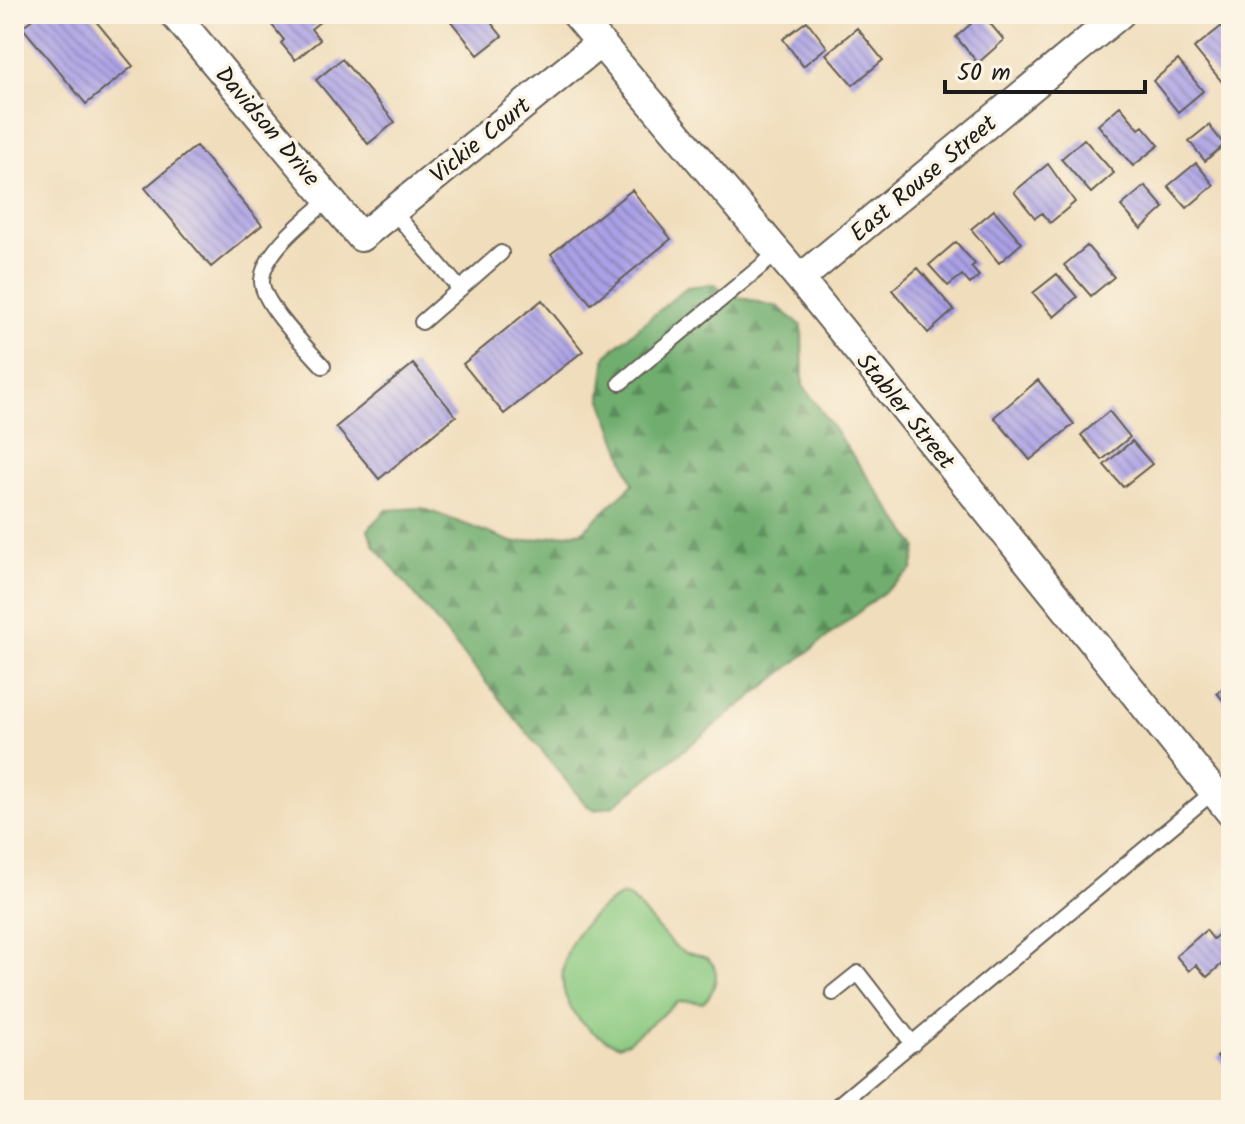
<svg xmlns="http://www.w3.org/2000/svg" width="1245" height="1124" font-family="Kalam,sans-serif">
<defs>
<pattern id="forest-firs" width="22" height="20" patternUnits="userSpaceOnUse" patternTransform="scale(2)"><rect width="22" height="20" fill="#6fad6e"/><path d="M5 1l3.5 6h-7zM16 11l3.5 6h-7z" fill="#5a8c5a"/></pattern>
<pattern id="building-back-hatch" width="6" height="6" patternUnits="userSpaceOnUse" patternTransform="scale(2)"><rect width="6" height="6" fill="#aaa0e5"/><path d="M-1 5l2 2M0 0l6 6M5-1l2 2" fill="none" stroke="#8a82b9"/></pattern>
</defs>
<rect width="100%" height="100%" fill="#fcf5e5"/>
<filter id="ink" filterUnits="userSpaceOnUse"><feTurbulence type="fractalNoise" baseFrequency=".0125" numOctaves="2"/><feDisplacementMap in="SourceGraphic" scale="16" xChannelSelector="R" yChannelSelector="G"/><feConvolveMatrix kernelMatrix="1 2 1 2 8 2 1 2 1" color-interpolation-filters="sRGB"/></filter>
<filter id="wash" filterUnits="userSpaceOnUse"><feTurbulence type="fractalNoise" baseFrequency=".006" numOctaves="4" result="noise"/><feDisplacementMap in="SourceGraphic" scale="32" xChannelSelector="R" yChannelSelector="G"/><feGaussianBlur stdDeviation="1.8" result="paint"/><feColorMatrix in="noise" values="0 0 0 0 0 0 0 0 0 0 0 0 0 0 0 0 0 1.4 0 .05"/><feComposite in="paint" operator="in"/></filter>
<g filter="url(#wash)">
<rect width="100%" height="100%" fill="#f0ddbb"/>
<path fill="#8ac980" stroke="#53724e" stroke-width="2" d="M622 895 631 898C646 914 661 934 678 949 687 956 699 953 708 959 723 971 714 993 703 1003L688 1001 678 1002 628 1042 619 1046C535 1012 552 932 622 895Z"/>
<path fill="url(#forest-firs)" stroke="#466445" stroke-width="2" d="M714 284 734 296 778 307 802 326 803 385 917 547 912 570 613 806 596 810 586 805 374 545 368 530 385 510 422 508 515 543 583 531 633 484 601 397 606 355 687 287Z"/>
<g id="blocks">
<path fill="url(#building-back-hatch)" d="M39 14H90L133 66 86 104 22 27Z
M263 14H317L322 20 311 29 320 40 295 60 281 43 284 40Z
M445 14H492L497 20 492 24 502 36 478 55Z
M982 14 1004 40 978 63 956 37Z
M807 21 827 47 803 66 783 39Z
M1222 26 1231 37V93L1194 48Z
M857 28 883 60 853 85 826 54Z
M342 59 395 122 368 144 316 80Z
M1178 60 1203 91 1178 112 1153 81Z
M1120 106 1139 129 1143 126 1159 145 1133 166 1098 125Z
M1209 125 1224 145 1205 161 1189 141Z
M1084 139 1114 173 1091 193 1061 159Z
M196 146 262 225 211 267 145 188Z
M1196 163 1214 185 1187 208 1168 186Z
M1048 164 1075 202 1050 223 1042 213 1035 218 1014 192Z
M1145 186 1164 208 1141 229 1121 206Z
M632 190 671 239 591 304 551 254Z
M994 210 1022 243 999 263 971 229Z
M956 242 975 264 971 267 979 276 970 284 962 275 948 286 929 265Z
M1087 246 1114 277 1091 296 1064 265Z
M918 268 954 310 928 333 892 290Z
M1057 274 1077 297 1054 317 1033 293Z
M542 300 583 351 504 414 463 364Z
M413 364 456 416 379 479 336 427Z
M1038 380 1074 424 1030 460 994 417Z
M1109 411 1130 437 1102 460 1081 435Z
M1132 441 1152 464 1123 487 1104 465Z
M1231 681V710L1217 693Z
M1231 924V956L1207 977 1196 965 1189 971 1176 956 1206 930 1213 939Z
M1231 1047V1067L1228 1070 1217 1057Z"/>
</g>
</g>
<g filter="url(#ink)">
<use href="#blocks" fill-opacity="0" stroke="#666054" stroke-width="2"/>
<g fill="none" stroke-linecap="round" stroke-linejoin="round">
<defs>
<path id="lane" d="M393 211 460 289 501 253
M422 322 460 289
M323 366C308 349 260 302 262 280 264 250 308 218 329 199
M620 383 776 254
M833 993 858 973 913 1044
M832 1110 1213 792"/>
<path id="street" d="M174 14 361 237 600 43
M576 14 800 279 1231 813
M800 279 1120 14"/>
</defs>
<use href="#lane" stroke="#666054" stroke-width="18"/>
<use href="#street" stroke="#666054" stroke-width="32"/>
<use href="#lane" stroke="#fff" stroke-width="14"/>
<use href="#street" stroke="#fff" stroke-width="28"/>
</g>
</g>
<g text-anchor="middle" stroke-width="7" stroke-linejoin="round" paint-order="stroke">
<g font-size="24" fill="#1c1c1c" stroke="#fcf5e5">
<text transform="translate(268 126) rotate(50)" y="8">Davidson Drive</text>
<text transform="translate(480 140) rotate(-39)" y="8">Vickie Court</text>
<text transform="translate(923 178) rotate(-40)" y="8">East Rouse Street</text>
<text transform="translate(906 411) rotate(51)" y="8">Stabler Street</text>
</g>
</g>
<rect width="1245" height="1124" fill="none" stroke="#fcf5e5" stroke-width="48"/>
<path d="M945 80v12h200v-12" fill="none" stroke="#1c1c1c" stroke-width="4"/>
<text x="957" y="80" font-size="24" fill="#1c1c1c" stroke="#fcf5e5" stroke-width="6" paint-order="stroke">50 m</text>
</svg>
